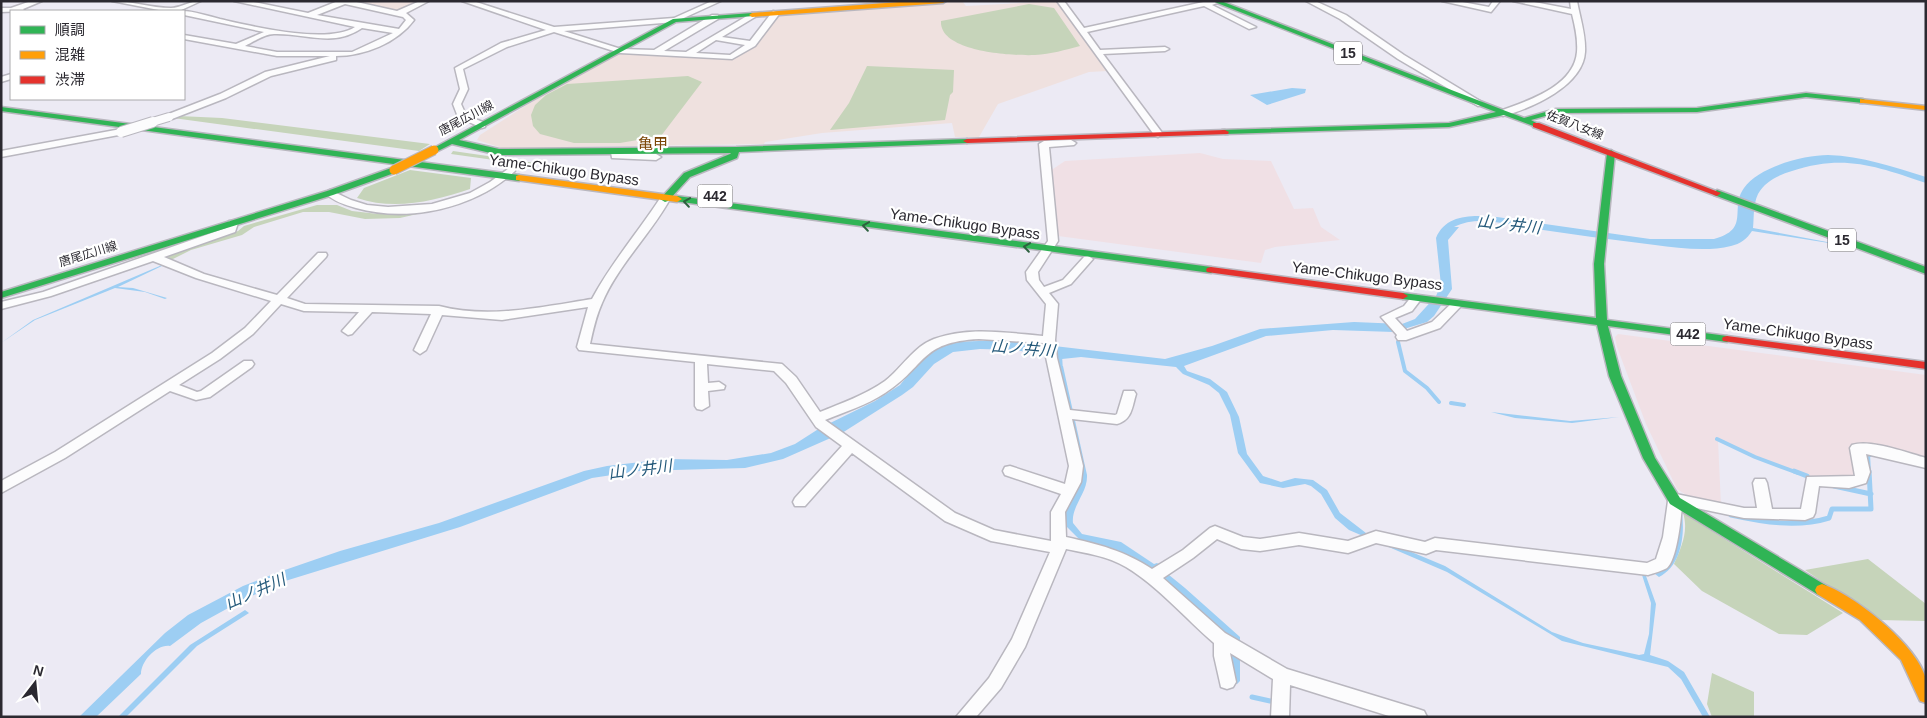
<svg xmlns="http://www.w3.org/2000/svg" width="1927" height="718" font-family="Helvetica,'Noto Sans JP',sans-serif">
<rect width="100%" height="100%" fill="#eceaf4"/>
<path fill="#f0e0e5" d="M1200 153 1223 159 1271 161 1294 209 1313 208 1321 227 1340 240 1275 247 1265 250 1261 263 1058 236 1050 171 1065 161Z
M1618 334 1926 375V461L1855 446 1859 482 1815 480 1718 441 1721 505 1694 500 1677 489 1646 424 1617 347 1615 337Z"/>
<path fill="#efe1df" d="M353 1H421L397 10Z
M959 1H962L966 6 1057 1 1108 71 1089 72 998 104 979 137H955L952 123 822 133 765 142 764 144 502 148 477 140 480 135 525 106 621 52 734 58 754 44 777 14Z"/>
<path fill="#c6d4ba" d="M1029 4 1054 8 1080 46C1065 50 1051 54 1035 55 1013 56 939 52 941 21Z
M867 66 954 70 953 92 950 95 945 120 830 130 849 103Z
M688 76 702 82 661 136 620 143H574L540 134 533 126 531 115 535 105 546 95 567 84Z
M179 116 222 118 430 144 419 151 173 118Z
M453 151 535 163 530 165 451 154Z
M410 170 471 178 470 189C434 201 395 211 357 198L364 188Z
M495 189 461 204 400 218 365 219 329 212H303L254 227 242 235 191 250 169 261 167 260V256L172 254 238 231 244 226 317 205H337L352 211 378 214 424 211 468 200Z
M1683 513 1843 613 1807 635 1779 634 1702 591 1674 564C1681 548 1689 531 1683 513Z
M1868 559 1926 604V621L1878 620 1805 570Z
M1712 673 1754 692V717H1712L1707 704Z"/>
<path fill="#9dcef3" d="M1292 88 1306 89 1305 93 1267 105 1250 95Z
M1828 155C1862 156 1894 167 1926 177V183C1875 166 1844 154 1792 171 1779 175 1765 181 1758 194 1753 204 1754 218 1753 228L1848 246 1752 231C1747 239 1740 244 1731 246 1707 252 1679 248 1655 245 1613 240 1571 234 1529 228 1505 224 1477 215 1454 227H1459L1448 240 1452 289 1434 316 1427 322 1394 332 1333 330 1266 336 1184 366 1187 371 1210 379 1227 392 1239 417 1247 454 1263 476 1281 482 1295 478 1313 480 1327 490 1340 513 1366 533 1445 566 1552 632 1583 643 1639 655 1644 654 1649 634 1651 603 1642 575 1646 576 1656 604 1650 655 1668 661 1684 672 1710 717H1703L1681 679 1668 667 1562 641 1447 572 1349 530 1335 518 1321 494 1311 486 1305 484 1283 488 1260 483 1238 453 1230 415 1219 393 1209 385 1183 374 1176 367 1081 357 1062 359 1016 350 980 349 953 352 934 364 913 387 902 395 842 433 783 459 745 468 639 471 592 478 460 527 282 582 241 601 201 623 170 646C157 644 141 661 141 674L96 717H79L165 633 188 615 243 586 279 572 340 551 439 523 584 471 607 466 666 459 727 460 771 453 795 444 820 428 875 401 900 385 921 359 933 350 954 342 1003 340 1165 359 1212 346 1260 329 1354 322 1402 324 1415 319 1436 296 1441 285 1436 238C1446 213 1475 215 1497 217L1650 239H1714C1751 229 1729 209 1744 188 1758 167 1804 155 1828 155Z
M162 265H164L118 287 133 288 167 298 165 299 145 292 115 288 35 320 1 343 33 320Z
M1057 366H1063L1087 475C1088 493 1071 506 1073 523L1082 534 1121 542 1154 564 1157 563 1160 565 1158 566 1185 588 1240 637V681L1237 684 1234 683 1228 660 1230 650 1146 568 1122 553 1083 543 1064 524 1063 513 1076 488Z
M1491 412 1570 421 1619 417 1572 423 1515 418Z
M1678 513 1682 514C1685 536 1681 566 1659 577L1655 574C1676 564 1681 534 1678 513Z
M245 610 249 613 197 646 126 717H118L190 645Z"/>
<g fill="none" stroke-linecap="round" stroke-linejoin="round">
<path stroke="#9dcef3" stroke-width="4" d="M1398 342 1405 371 1427 388 1439 402
M1060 355 1061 371
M1451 403 1464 405
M1717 439 1755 457 1798 473
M1869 473 1868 454 1870 455"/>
<path stroke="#9dcef3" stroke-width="5" d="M1794 471 1807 476
M1834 486 1871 494
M1731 515C1763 522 1797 528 1829 518L1832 509H1871L1869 471
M1252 697 1270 701"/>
<defs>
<path id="street" d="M31 1H42L23 9 25 11 1 12V8H11Z
M112 1C132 1 151 8 171 8 180 8 190 1 201 1L179 11H164Z
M234 1H249L308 13 338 1H352L397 11 420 1H429L406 13 414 20C397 43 364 56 336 56V60L271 76 226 98 172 119H166V115L220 94 265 72 330 56H277L184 39V35L236 44 264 32 184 15 182 11C194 11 208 16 220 19 251 26 327 45 355 27ZM345 4 403 17 406 20 399 29 317 15ZM362 28 393 33 352 52H277L245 46C253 42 265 34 274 34 306 33 333 48 362 28Z
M462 1H473L554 27 674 18 712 1H721L675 22 564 31 621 49 654 50 712 15H718V19L664 51 686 52 752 13H755V17L722 37 750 41 773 11 780 13 755 46 732 59 620 53 554 32 507 47 463 69 468 89 461 104 466 115 485 123V127L482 128 458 117 453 104 460 89 455 68 501 43 546 30ZM716 40 745 45 730 55 696 53Z
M1057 1H1064L1084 28 1208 1H1222L1212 5 1256 27 1249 29 1204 6 1087 32 1100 50 1165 47 1169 49 1165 51 1103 54 1163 134 1158 137 1155 136Z
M1306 1H1315L1346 15 1404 55 1485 104 1478 106 1398 59 1340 19Z
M1442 1H1457L1489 7 1493 1H1500L1491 12Z
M1513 1H1529L1571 9 1570 1H1577C1580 18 1586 35 1585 52 1583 86 1532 108 1503 116L1500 115V111C1527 101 1574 87 1577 52 1578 39 1575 26 1572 14Z
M11 74V79L1 82V77Z
M121 129 124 130V134L1 157V151Z
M1071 140 1076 143 1074 145 1049 147 1058 241 1038 272 1039 280 1044 287 1063 280 1084 257 1088 256 1093 259 1071 284 1049 293 1058 304 1055 340 1057 358 1070 410 1115 415 1117 414 1124 391H1134L1136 394C1132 407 1132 420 1117 424L1072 419 1083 466 1081 482 1065 512 1066 537C1098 544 1125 551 1152 569L1183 550 1210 528 1215 526 1243 537 1260 539 1299 533 1348 541 1376 531 1425 542 1435 538 1647 563 1656 559 1663 537 1668 501 1671 495 1676 494 1744 508H1757L1753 483 1755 479H1765L1767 483 1772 509H1801L1807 477 1855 476 1850 448 1852 445C1871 439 1907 453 1926 458V468L1866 454 1870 472 1866 483 1849 488 1819 486 1815 513 1813 517 1805 520 1744 518 1682 505C1681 519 1677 559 1667 568 1662 571 1654 573 1648 575L1436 550 1426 554 1376 543 1348 553 1299 545 1260 551 1241 549 1217 539 1193 558 1163 578 1225 633 1287 669 1418 709 1424 711 1427 717H1392L1290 685 1289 717H1271L1273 679 1230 653 1236 682 1233 687 1227 689 1221 687 1214 656V643C1185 618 1159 587 1126 567 1107 556 1086 553 1066 549L1025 647 1001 688 976 717H956L989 678 1012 639 1050 552 991 541 945 521 852 453 805 506H795L793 502 795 498 842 446 816 427 786 383 774 371 707 364 708 383 719 382 725 386 724 389 708 391 709 406 702 410 697 409 695 406V362L579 350 577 347 588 307 502 320 442 315 426 350 420 354 414 350 431 314 372 312 352 334 348 335 342 331 359 312 304 311 281 304 253 334 220 359 179 385 197 392 201 391 244 361H252L254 364 252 367 210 397 196 400 170 391 65 458 1 493V481L55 452 212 353 245 328 271 301 196 278 153 261 51 296 1 309V302L43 292 226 228 229 221H237L238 223 235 232 164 257 204 274 277 295 318 253H326L327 255 326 257 287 298 305 304 439 306C489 319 541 307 592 299 611 263 639 231 661 197H669L670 199C650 235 618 265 602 303 596 316 593 330 590 344L782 364 796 377 820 412C842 403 865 395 885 381 902 368 913 347 934 339 969 326 1007 333 1043 336L1046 304 1027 280 1026 272 1048 241 1039 144 1044 141ZM979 339 1043 343 1069 466 1065 484 1010 466 1005 467 1003 471 1005 475 1061 494 1051 512V541L994 530 955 513 825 420C845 412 867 405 885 393 927 366 919 342 979 339Z
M616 149 619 150 620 153 656 154 661 157 656 160 612 158 611 152Z
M512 166 515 167V171C475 208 409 223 356 208 345 205 333 201 325 193L330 190 351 200 367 205 388 207 432 204 470 193 490 182Z
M1416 295 1422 298 1412 311 1395 318 1407 331 1432 322 1454 301H1462L1464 303 1440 328 1406 340H1398L1396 337 1397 335 1381 317 1404 306 1412 296Z"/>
<path id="fast" d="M1212 1H1221L1524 118 1556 109 1697 108 1806 93 1863 99 1867 101 1863 103 1806 97 1697 112 1556 113 1531 120 1540 125 1536 127 1504 115 1449 127 1225 134 1221 132 1222 130 1449 123 1496 112Z
M752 13 755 15 754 16 676 22 459 140 499 149 736 147 967 139 971 141 967 143 739 152 737 158 690 177 668 201 665 202 660 199 684 173 730 154 731 153 499 155 452 144 434 153 430 150 673 19Z
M1 107 519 175 523 178 519 181 1 111Z
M1611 150 1615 153 1604 264 1607 320 1727 336 1732 339 1727 342 1608 326 1621 376 1655 458 1680 498 1827 586 1829 590 1827 594 1822 596 1817 594 1670 504 1643 458 1609 376 1597 325 1403 299 1398 296 1403 293 1596 318 1594 264 1607 153Z
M394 167 397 168V172L333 195 1 298V292L327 191Z
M1717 190 1926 267V274L1714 195 1713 193Z
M677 196 1211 267 1216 270 1211 273 674 201V197Z"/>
<path id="slow" d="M913 1H946L943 3 752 17 749 15 752 13Z
M1860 99 1926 106V110L1863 103H1860Z
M519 175 677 196 682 199 677 202 516 180V176Z
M1822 584C1855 595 1917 645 1926 679 1927 686 1926 696 1926 703L1920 701 1901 660 1860 620 1817 594 1815 590 1817 586Z"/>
<path id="jam" d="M1533 123H1539L1721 193 1717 196 1714 195 1533 127Z
M1225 130 1229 132 1228 134 967 143 963 141 967 139Z
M1211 267 1403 293 1408 296 1403 299 1207 272 1206 270 1207 268Z
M1727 336 1926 362V369L1723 341 1722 339 1723 337Z"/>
</defs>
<use href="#street" stroke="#b9b7bf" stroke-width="3"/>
<use href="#fast" stroke="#b9b7bf" stroke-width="3"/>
<use href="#slow" stroke="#b9b7bf" stroke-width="3"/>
<use href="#jam" stroke="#b9b7bf" stroke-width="3"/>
<use href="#street" fill="#fcfcfd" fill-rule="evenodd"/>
<use href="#fast" fill="#30b455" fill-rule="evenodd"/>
<use href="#slow" fill="#ff9f0a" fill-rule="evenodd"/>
<use href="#jam" fill="#e5322d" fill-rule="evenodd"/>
<defs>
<path id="street-bridge-far1" d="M149 123 169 117"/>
<path id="street-bridge" d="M121 132 153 122"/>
<path id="slow-bridge" d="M394 170 434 150"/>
</defs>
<use href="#street-bridge-far1" stroke="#b9b7bf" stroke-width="10" stroke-linecap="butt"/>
<use href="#street-bridge" stroke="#b9b7bf" stroke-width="12" stroke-linecap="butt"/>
<use href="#slow-bridge" stroke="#b9b7bf" stroke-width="11" stroke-linecap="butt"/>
<use href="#street-bridge-far1" stroke="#fcfcfd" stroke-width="8"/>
<use href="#street-bridge" stroke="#fcfcfd" stroke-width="10"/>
<use href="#slow-bridge" stroke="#ff9f0a" stroke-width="9"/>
</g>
<defs><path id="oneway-chevron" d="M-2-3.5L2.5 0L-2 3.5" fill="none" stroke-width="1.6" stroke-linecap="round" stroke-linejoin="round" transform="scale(1.25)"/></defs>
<g stroke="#2d613f">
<use href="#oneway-chevron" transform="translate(687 202) rotate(-172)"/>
<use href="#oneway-chevron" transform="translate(866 226) rotate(-172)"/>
<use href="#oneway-chevron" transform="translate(1027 247) rotate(-172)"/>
</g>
<g text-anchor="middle" stroke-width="4.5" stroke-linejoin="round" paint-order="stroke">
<g font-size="12" fill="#2b2930" stroke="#fff">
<text transform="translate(466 118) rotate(-28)" y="4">唐尾広川線</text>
<text transform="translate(1575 125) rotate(21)" y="4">佐賀八女線</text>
<text transform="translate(88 254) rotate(-17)" y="4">唐尾広川線</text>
</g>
<g fill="#fff" stroke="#6b696e" stroke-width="1">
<rect x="1334" y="41.5" width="28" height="23" rx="4"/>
<rect x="697.5" y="184.5" width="35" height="23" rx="4"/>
<rect x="1828" y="228.5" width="28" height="23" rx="4"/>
<rect x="1670.5" y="322.5" width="35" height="23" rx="4"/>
</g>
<g font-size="14" font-weight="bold" fill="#2b2930">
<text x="1348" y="58">15</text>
<text x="715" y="201">442</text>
<text x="1842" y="245">15</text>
<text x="1688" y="339">442</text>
</g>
<g font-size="15" fill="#7b4506" stroke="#fff">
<text x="653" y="149">亀甲</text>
</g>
<g font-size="15" fill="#2b2930" stroke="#fff">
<text transform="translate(564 170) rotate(8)" y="5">Yame-Chikugo Bypass</text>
<text transform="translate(965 224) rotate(8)" y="5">Yame-Chikugo Bypass</text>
<text transform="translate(1367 276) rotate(7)" y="5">Yame-Chikugo Bypass</text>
<text transform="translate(1798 334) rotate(8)" y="5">Yame-Chikugo Bypass</text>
</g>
<g font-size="16" font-style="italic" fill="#255a7b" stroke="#fff">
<text transform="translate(1509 224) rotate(6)" y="6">山ノ井川</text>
<text transform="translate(1023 348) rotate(5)" y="6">山ノ井川</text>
<text transform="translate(640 469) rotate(-7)" y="6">山ノ井川</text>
<text transform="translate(255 591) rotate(-24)" y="6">山ノ井川</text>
</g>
</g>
<rect width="1927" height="718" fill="none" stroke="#2b2930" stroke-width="5"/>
<rect x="10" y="10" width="175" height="90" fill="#ffffff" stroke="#aaa9ac"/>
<rect x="20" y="26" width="25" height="8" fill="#30b455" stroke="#aaa9ac"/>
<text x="55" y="35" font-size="15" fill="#2b2930">順調</text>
<rect x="20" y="51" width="25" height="8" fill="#ff9f0a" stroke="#aaa9ac"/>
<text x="55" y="60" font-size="15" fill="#2b2930">混雑</text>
<rect x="20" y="76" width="25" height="8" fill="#e5322d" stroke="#aaa9ac"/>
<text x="55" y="85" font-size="15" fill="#2b2930">渋滞</text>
<g transform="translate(35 683) rotate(16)" stroke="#ffffff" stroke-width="4" paint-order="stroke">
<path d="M0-4L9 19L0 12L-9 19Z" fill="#2b2930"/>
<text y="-8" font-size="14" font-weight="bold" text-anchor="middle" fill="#2b2930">N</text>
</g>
</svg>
